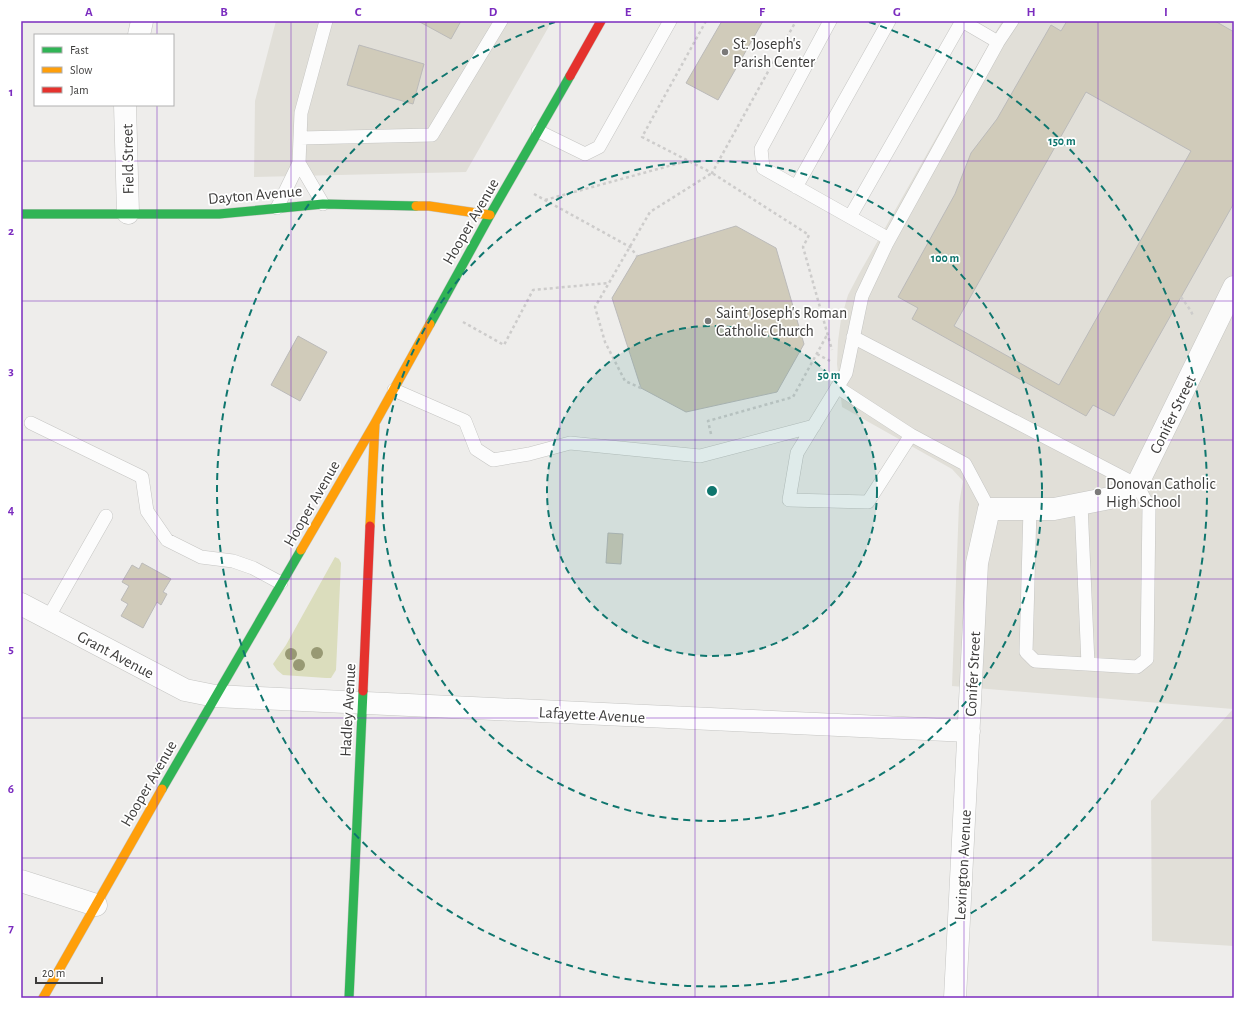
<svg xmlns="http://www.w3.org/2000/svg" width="1255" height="1019" font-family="'Alegreya Sans',sans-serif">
<rect width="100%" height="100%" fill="#eeedeb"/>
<path fill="#e1dfd8" d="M276 21H552L466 172 254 177 255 101Z
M1002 21H1234V946L1152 941 1151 801 1233 709 952 686 959 504 963 481 952 469 842 407 837 364 838 341 841 319 848 295 859 274Z"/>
<path fill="#dbddbd" d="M335 557 339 559 341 563 336 670 331 678H326L283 675 277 670 273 664 286 645Z"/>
<path fill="#d0cbba" stroke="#bbbab9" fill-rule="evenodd" d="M418 21H461L451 39Z
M722 21H763L718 100 686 83Z
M1067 21H1215L1234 32V203L1114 416 1093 405 1086 416 912 319 918 308 898 297 955 194 971 153 997 119 1051 25 1061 31ZM1086 92 1191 151 1059 385 954 326Z
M359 45 424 64 413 104 347 85Z
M736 226 776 248 804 344 777 392 686 412 641 388 612 298 637 256Z
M298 336 327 352 300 401 271 385Z
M608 533 623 534 621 564 606 563Z
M142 563 171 579 163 592 167 594 161 605 157 602 143 628 121 616 128 604 121 600 129 586 122 582 132 565 139 569Z"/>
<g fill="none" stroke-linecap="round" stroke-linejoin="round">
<defs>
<path id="lane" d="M830 21 761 149 763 168 889 239
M962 21 998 42
M538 131 585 154 599 147 670 21
M300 138 432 135 501 21
M299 163 323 204
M796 187 889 21
M277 208 299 163 301 113 326 21
M850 217 962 21
M853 337 1137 485 1149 507 1147 659 1137 667 1035 661 1026 652 1030 509
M837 387 911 435
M394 390 465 421 476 449 493 460 529 454 570 443 700 456 814 426
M31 423 142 477 147 511 167 540 201 557 233 561 253 568 281 583
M1081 504 1088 664
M989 509 965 464 911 435 868 502 789 500 797 453 846 373 862 296 887 243 998 42 1012 21
M48 618 106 516"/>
<path id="street" d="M139 35 142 21
M125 105 128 213
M21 604 185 690 215 696 969 731
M21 881 96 905
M955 998 977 563 989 509H1054L1110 498 1137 485 1234 287"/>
<path id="fast" d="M21 214H219L323 204 416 206
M430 324 490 215 570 76
M162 789 301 550
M349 998 363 691"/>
<path id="slow" d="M416 206H429L490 215
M370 526 375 423
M301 550 375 423 430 324
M43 998 162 789"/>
<path id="jam" d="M570 76 601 21
M363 691 370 526"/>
</defs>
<use href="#lane" stroke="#c5c5c3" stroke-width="14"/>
<use href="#street" stroke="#c5c5c3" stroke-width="23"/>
<use href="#fast" stroke="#c5c5c3" stroke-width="10"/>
<use href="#slow" stroke="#c5c5c3" stroke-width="10"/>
<use href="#jam" stroke="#c5c5c3" stroke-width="10"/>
<path stroke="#cdcccb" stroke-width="2.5" stroke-dasharray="3 3" stroke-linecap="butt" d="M706 21 642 137 712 173 796 21
M534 194 630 247 637 256
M545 200 687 161
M1181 297 1191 311 1193 316
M463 322 504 345 533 290 608 283
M817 354 830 361
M641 388 625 381 605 342 595 307 650 212 712 173 809 235 803 247 832 350
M711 434 708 421 793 397 827 335"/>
<use href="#lane" stroke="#fcfcfc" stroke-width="13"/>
<use href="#street" stroke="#fcfcfc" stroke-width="22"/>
<use href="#fast" stroke="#30b455" stroke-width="9"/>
<use href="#slow" stroke="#ff9f0a" stroke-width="9"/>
<use href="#jam" stroke="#e5322d" stroke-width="9"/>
</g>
<g fill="#989974">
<circle cx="317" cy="653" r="6"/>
<circle cx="291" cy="654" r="6"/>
<circle cx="299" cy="665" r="6"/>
</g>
<path fill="none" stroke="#7b2cbf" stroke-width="1" stroke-opacity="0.55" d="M157 21V35M291 21V998M426 21V998M560 21V998M695 21V998M829 21V998M964 21V998M1098 21V998M157 105V998M21 161H1234M21 301H1234M21 440H1234M21 579H1234M21 718H1234M21 858H1234"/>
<circle cx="712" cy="491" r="165" fill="#0f766e" fill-opacity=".12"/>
<g fill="none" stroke="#0f766e" stroke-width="2" stroke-dasharray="7 5">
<circle cx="712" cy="491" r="165"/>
<circle cx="712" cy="491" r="330"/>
<path d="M869 22A495 495 0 1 1 555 22"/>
</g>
<g fill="#7b7a79" stroke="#fff" stroke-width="1.5">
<circle cx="725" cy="52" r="4"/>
<circle cx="708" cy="321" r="4"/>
<circle cx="1098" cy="492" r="4"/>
</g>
<g text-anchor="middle" stroke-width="3.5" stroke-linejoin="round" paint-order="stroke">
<g font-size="16" fill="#3d3c3b" stroke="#fff" text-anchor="start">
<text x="733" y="49">St. Joseph's<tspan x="733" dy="18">Parish Center</tspan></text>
<text x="716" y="318">Saint Joseph's Roman<tspan x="716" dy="18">Catholic Church</tspan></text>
<text x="1106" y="489">Donovan Catholic<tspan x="1106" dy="18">High School</tspan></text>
</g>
<g font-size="16" fill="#3d3c3b" stroke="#fff">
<text transform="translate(127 159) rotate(-91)" y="6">Field Street</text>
<text transform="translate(255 194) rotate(-5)" y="6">Dayton Avenue</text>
<text transform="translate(470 221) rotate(-60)" y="6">Hooper Avenue</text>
<text transform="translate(1172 414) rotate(-64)" y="6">Conifer Street</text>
<text transform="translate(311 503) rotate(-60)" y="6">Hooper Avenue</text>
<text transform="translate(116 654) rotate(28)" y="6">Grant Avenue</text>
<text transform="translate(972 674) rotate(-87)" y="6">Conifer Street</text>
<text transform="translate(347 710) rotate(-87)" y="6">Hadley Avenue</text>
<text transform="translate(592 714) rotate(3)" y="6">Lafayette Avenue</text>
<text transform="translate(148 783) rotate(-60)" y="6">Hooper Avenue</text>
<text transform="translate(962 865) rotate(-87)" y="6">Lexington Avenue</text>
</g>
</g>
<circle cx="712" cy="491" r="6" fill="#0f766e" stroke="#fff" stroke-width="2"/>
<g font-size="12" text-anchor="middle" font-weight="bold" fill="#0f766e" stroke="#fff" stroke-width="3.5" stroke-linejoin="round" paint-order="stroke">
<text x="1062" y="145">150 m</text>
<text x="945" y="262">100 m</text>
<text x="829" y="379">50 m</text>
</g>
<rect width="1255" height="1019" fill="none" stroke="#ffffff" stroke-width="44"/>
<rect x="34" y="34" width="140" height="72" fill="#ffffff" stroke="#b1b1b1"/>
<rect x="42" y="47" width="20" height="6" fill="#30b455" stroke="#b1b1b1"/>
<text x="70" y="54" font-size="12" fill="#3d3c3b">Fast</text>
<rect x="42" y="67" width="20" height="6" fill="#ff9f0a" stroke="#b1b1b1"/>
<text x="70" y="74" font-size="12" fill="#3d3c3b">Slow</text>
<rect x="42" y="87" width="20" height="6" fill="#e5322d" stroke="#b1b1b1"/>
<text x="70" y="94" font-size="12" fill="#3d3c3b">Jam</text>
<path d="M36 977v6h66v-6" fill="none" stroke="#3d3c3b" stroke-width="2"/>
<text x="42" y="977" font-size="12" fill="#3d3c3b" stroke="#ffffff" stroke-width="3" paint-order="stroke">20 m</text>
<rect x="22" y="22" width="1211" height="975" fill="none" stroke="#7b2cbf" stroke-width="1.5"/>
<g font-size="13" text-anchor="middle" font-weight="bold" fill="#7b2cbf">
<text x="89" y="16">A</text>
<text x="224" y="16">B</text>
<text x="358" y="16">C</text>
<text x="493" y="16">D</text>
<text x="628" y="16">E</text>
<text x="762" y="16">F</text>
<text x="897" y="16">G</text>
<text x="1031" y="16">H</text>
<text x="1166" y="16">I</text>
<text x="11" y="96">1</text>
<text x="11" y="235">2</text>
<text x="11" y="375">3</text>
<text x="11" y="514">4</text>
<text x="11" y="653">5</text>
<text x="11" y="793">6</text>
<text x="11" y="932">7</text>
</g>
</svg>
